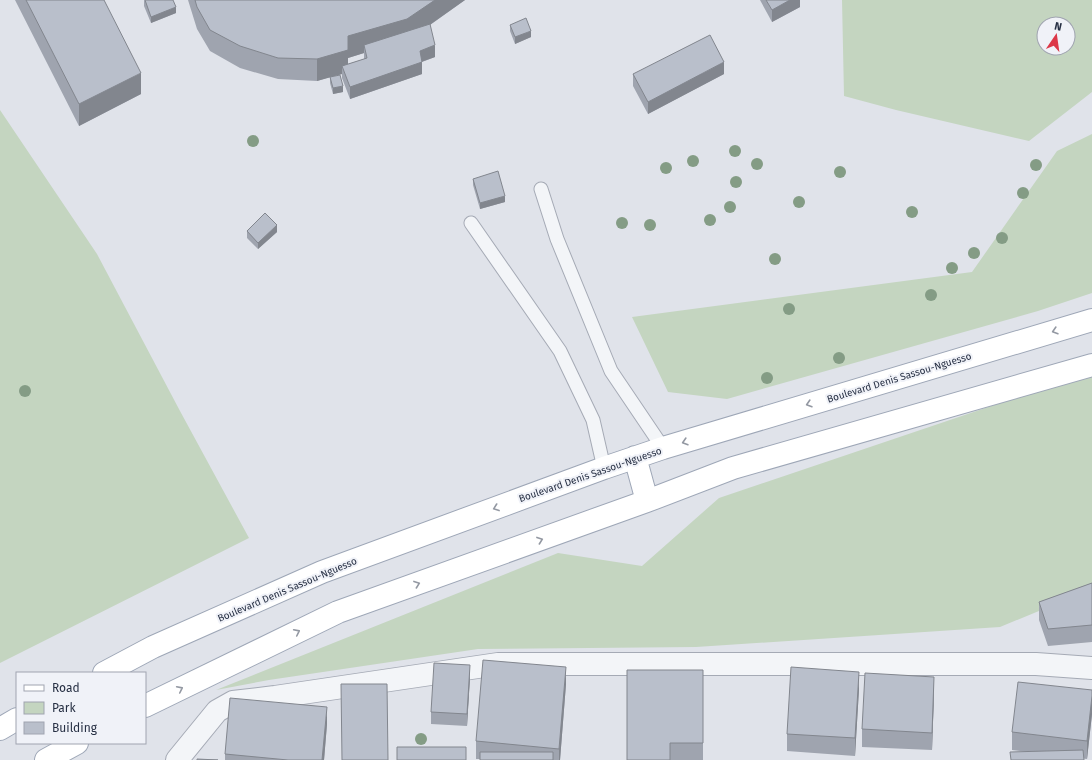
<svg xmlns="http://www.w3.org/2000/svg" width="1092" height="760" font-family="'Fira Sans',sans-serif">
<rect width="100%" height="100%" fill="#e0e3ea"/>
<path fill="#c4d5c0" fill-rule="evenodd" d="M842 0H1092V92L1029 141 896 110 844 96ZM1044 24H1068V48H1044Z
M0 110 97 254 180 411 249 538 0 663Z
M1092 134V293L1038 311 727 399 668 392 632 317 972 272 1057 151Z
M1092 372V589L1000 627 696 647 478 649 269 680 216 690 558 553 642 566 719 498Z"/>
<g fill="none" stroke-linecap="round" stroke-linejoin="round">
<defs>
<path id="lane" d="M541 189 557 239 611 371 663 448
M471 223 560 351 593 420 604 468"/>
<path id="street" d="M177 760 217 711 233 702 275 697 498 664H1036L1092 668"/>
<path id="primary" d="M635 457 647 501
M104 673 153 647 322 572 604 468 663 448 1092 320
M145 706 338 612 647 501 733 468 1092 365
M0 729 17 719
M46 760 77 743"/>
</defs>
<use href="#lane" stroke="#a5aab5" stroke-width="15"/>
<use href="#street" stroke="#a5aab5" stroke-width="24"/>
<use href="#primary" stroke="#9ea7b7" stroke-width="24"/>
<use href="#lane" stroke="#f3f5f8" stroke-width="13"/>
<use href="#street" stroke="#f3f5f8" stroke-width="22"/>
<use href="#primary" stroke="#fff" stroke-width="22"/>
</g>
<g fill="#849c85">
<circle cx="253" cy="141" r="6"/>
<circle cx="735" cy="151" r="6"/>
<circle cx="693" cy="161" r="6"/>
<circle cx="757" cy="164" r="6"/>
<circle cx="1036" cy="165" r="6"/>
<circle cx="666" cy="168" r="6"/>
<circle cx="840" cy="172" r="6"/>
<circle cx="736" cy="182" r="6"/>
<circle cx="1023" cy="193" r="6"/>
<circle cx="799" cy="202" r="6"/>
<circle cx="730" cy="207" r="6"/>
<circle cx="912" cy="212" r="6"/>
<circle cx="710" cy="220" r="6"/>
<circle cx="622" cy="223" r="6"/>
<circle cx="650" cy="225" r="6"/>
<circle cx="1002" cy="238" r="6"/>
<circle cx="974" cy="253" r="6"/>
<circle cx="775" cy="259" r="6"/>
<circle cx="952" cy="268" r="6"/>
<circle cx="931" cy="295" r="6"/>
<circle cx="789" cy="309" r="6"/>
<circle cx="839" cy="358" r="6"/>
<circle cx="767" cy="378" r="6"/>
<circle cx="25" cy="391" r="6"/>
<circle cx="421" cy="739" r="6"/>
</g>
<path fill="#9fa4af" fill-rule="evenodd" d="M15 0H104L141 94 79 126Z
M144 0 176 13 151 23 144 6Z
M188 0H465L430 25 435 57 422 62V74L350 99 342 78V74L331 77 343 92 333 94 330 83V77L317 81 278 79 240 68 210 51 197 29ZM364 53V59L348 64V58Z
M760 0H800V7L772 22Z
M510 25 531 37 515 44 510 31Z
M633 74H724L648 114 633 86Z
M473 179 505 202 480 209 473 185Z
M247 231 277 232 258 249 247 238Z
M1092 583V642L1048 646 1039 620V602Z
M703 670V760H627Z
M470 677 467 726 431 724V712Z
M566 684 560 760H480V759H476V741Z
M859 689 855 756 787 751V734Z
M1092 690V714L1087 759 1012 750V732Z
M934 694 932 750 862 747V729Z
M327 724 324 760H225V754Z"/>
<path fill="#82868e" d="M435 0H465L407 41 364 45V53L348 58V72L342 66V74L317 81V59L348 36Z
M790 0H800V7L772 22V10Z
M176 7V13L151 23V17Z
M531 31V37L515 44V37Z
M435 45V57L421 62H422V74L350 99V87L420 51Z
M724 62V74L648 114V102Z
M141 73V94L79 126V104Z
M343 86V92L333 94V88Z
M505 196V202L480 209V203Z
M277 225V232L258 249V243Z
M470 665V677L467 726V714Z
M566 667V684L560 760H559V749Z
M859 672V689L855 756V738Z
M934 677V694L932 750V733Z
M1092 696V714L1087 759V741Z
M327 707V724L324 760H322Z"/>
<path fill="#b9bfcb" stroke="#82868e" d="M26 0H104L141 73 79 104Z
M145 0H173L176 7 151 17Z
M195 0H435L407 19 348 36V50L317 59 278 58 240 46 210 30 197 7Z
M766 0H790L772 10Z
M526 18 531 31 515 37 510 25Z
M430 24 435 45 420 51 422 62 350 87 342 66 367 58 364 45Z
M710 35 724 62 648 102 633 74Z
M340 75 343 86 333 88 330 77Z
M498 171 505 196 480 203 473 179Z
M265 213 277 225 258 243 247 231Z
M1092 583V625L1048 629 1039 602Z
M483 660 566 667 559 749 476 741Z
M434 663 470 665 467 714 431 712Z
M791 667 859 672 855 738 787 734Z
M627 670H703V743H670V760H627Z
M865 673 934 677 932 733 862 729Z
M1018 682 1092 690V696L1087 741 1012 732Z
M341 684H387L388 760H342Z
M230 698 327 707 322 760H288L225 754Z
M397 747H466V760H397Z
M1083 750 1084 760H1011L1010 752Z
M480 752H553V760H480Z
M197 759 218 760H197Z"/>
<defs><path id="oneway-chevron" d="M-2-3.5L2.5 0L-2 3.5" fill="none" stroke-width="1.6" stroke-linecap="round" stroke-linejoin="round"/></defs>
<g stroke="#9398a2">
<use href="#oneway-chevron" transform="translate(1055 331) rotate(163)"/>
<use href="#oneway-chevron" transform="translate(809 404) rotate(163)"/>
<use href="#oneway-chevron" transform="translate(685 442) rotate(163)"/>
<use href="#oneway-chevron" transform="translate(496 508) rotate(160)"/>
<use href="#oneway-chevron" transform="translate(540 540) rotate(-20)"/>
<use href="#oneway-chevron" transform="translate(417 584) rotate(-20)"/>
<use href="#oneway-chevron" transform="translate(297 632) rotate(-26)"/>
<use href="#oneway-chevron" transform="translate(180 689) rotate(-26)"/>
</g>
<g text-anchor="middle" stroke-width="4" stroke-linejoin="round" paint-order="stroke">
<g font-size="10" fill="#273044" stroke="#f0f2f8">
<text transform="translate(899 377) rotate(-17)" y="4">Boulevard Denis Sassou-Nguesso</text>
<text transform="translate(590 474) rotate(-19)" y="4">Boulevard Denis Sassou-Nguesso</text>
<text transform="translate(287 589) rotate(-23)" y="4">Boulevard Denis Sassou-Nguesso</text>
</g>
</g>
<rect x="16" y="672" width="130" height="72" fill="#f0f2f8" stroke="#a0a4b0"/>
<rect x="24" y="685" width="20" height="6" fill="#ffffff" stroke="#a0a4b0"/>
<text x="52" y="692" font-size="12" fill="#273044">Road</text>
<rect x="24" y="702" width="20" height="12" fill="#c4d5c0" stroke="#a0a4b0"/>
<text x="52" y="712" font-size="12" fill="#273044">Park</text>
<rect x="24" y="722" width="20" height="12" fill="#b9bfcb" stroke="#a0a4b0"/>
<text x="52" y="732" font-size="12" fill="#273044">Building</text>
<g transform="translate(1056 36) rotate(13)"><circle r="19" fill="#f0f2f8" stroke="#a0a4b0"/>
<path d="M0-3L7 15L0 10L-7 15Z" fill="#dc3848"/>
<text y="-6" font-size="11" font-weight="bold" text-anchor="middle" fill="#273044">N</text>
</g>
</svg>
